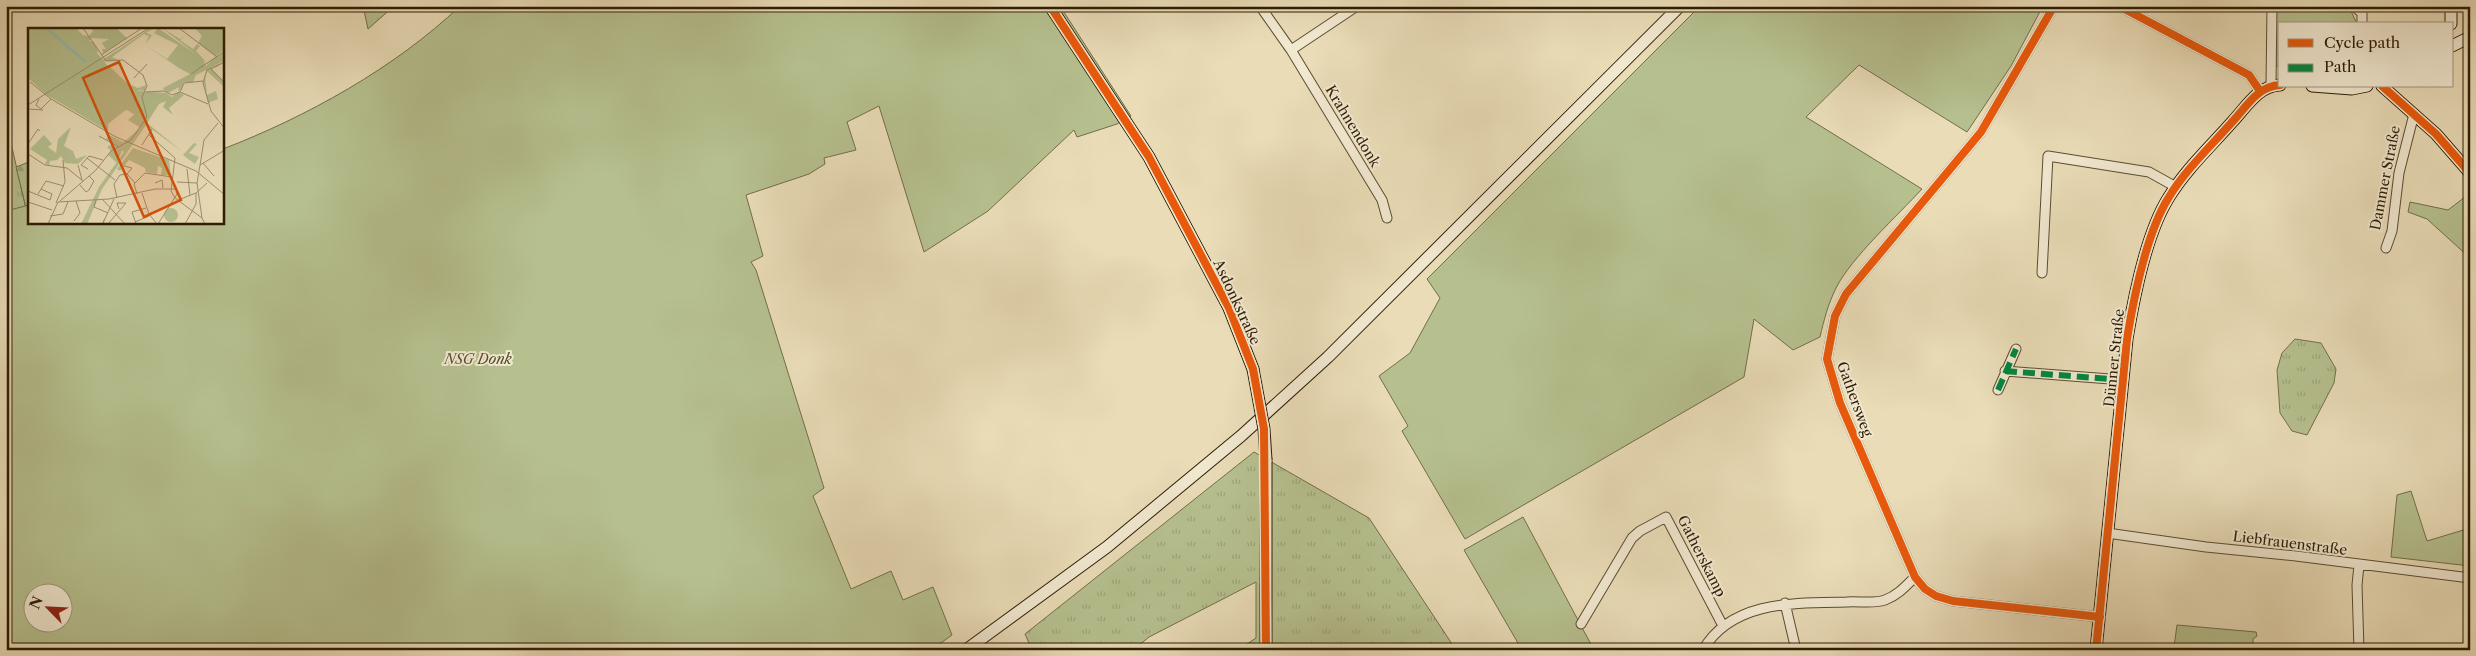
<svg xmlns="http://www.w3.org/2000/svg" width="2476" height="656" font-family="'Libre Caslon Text',serif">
<defs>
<pattern id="grass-tufts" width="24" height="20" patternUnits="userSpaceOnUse" patternTransform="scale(1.25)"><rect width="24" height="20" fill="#b6c08f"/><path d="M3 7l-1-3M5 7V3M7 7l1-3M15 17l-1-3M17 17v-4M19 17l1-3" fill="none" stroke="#9da47a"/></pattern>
<pattern id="forest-firs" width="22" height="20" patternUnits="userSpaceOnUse" patternTransform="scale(1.25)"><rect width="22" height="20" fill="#b6c08f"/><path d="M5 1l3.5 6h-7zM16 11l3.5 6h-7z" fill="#9da47a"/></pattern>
</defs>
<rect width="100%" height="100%" fill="#e9dcb7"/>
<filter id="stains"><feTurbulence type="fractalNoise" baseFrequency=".004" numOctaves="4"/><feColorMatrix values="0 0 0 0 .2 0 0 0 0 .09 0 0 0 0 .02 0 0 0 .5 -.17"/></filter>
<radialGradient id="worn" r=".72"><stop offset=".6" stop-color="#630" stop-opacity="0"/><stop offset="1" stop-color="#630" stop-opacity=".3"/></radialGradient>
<path fill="url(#grass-tufts)" stroke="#726e49" d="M363 6H394L368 29Z
M6 121 29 222 6 328Z
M2295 339 2321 343 2336 369 2334 383 2307 435 2292 431 2280 413 2277 370 2282 353Z
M1254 452 1369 518 1456 650H1238L1256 638V582L1149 637 1133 650H1032L1025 634Z"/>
<path fill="url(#forest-firs)" stroke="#726e49" d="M29 162V220L16 167Z"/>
<path fill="#b6c08f" stroke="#726e49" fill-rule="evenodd" d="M460 6H1060L1131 116 1117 124 1077 137 1074 130 988 211 924 252 879 106 847 122 856 150 824 158 825 164 809 174 746 195 763 256 751 262 756 270 824 488 813 496 851 589 891 571 903 600 933 587 952 635 931 650H6V211L29 205V222H222L223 149C306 117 395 68 460 6ZM32 594H62V624H32Z
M1700 6H2043L2011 66 1967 132 1859 65 1806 117 1922 189C1898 215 1851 258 1836 288 1828 304 1824 320 1820 337L1793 350 1754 319 1744 377 1465 539 1402 431 1408 426 1379 376 1410 353 1440 298 1427 279Z
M2277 6 2350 9 2357 24H2280V66H2274Z
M2465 197 2470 205V258L2427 219 2408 212 2410 202 2448 210Z
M2411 491 2427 541 2470 528V566L2391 557 2397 495Z
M1523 517 1594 650H1522L1464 550Z
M2177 625 2256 632 2257 636 2253 639V650H2171L2174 647Z"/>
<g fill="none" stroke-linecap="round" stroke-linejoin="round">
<defs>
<path id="street" d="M1260 6 1291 50 1382 200 1387 218
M2054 6 1981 132 1846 294 1835 316 1827 359 1840 403 1915 577 1925 589 1936 596 1953 601 2100 617
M2119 6 2249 75 2260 91
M2354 6 2362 13V24
M1291 50 1357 6
M2271 85 2272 6
M2386 248 2392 231 2399 173 2414 114
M2042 273 2048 156 2149 172 2176 187
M2005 371 2123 380
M1998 390 2016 349
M2107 533 2206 547 2296 556 2470 578
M2359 565 2357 585 2359 650
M1785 603 1796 650
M1581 624 1632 538 1640 531 1666 517 1723 626
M1703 650C1732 600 1796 603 1847 602 1858 601 1875 604 1885 600 1898 595 1906 586 1915 577"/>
<path id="secondary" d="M1050 6 1149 157 1229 308 1253 369
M2451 24V6
M2452 46 2470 37
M2312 86 2352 89 2367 86
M2382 86 2436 134 2470 173
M966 650 1107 547 1241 436 1328 357 1680 6
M1266 650V460
M2096 650 2127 339C2134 296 2146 233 2169 197 2186 169 2212 145 2233 121 2247 106 2258 86 2280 85"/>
</defs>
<use href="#street" stroke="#5c4c30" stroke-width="11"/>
<use href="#secondary" stroke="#2d1c03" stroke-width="13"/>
<use href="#street" stroke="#f1e8d0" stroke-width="9"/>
<use href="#secondary" stroke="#f1e8d0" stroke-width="11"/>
<defs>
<path id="secondary-bridge" d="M1253 369 1264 429 1266 460"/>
</defs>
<use href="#secondary-bridge" stroke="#2d1c03" stroke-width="13" stroke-linecap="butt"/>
<use href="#secondary-bridge" stroke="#f1e8d0" stroke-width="11"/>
<path stroke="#00873e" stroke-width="6" stroke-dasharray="12 6" stroke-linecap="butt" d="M2005 371 2123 380
M1998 390 2016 349"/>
<defs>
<path id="cycleway" d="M1050 6 1149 157 1229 308 1253 369 1264 429 1266 650
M2054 6 1981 132 1846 294 1835 316 1827 359 1840 403 1915 577 1925 589 1936 596 1953 601 2100 617
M2119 6 2249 75 2260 91
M2382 86 2436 134 2470 173
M2096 650 2127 339C2134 296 2146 233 2169 197 2186 169 2212 145 2233 121 2247 106 2258 86 2280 85"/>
</defs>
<use href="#cycleway" stroke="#f1e8d0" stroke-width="11"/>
<use href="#cycleway" stroke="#e8590c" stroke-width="8"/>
</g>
<g text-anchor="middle" stroke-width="4" stroke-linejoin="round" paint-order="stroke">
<g font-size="14" fill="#2d1c03" stroke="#f1e8d0">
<text transform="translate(1353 126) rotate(59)" y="5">Krahnendonk</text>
<text transform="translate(2385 178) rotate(-79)" y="5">Dammer Straße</text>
<text transform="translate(1237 302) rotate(65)" y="5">Asdonkstraße</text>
<text transform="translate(2114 358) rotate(-84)" y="5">Dünner Straße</text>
<text transform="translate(1855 399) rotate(70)" y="5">Gathersweg</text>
<text transform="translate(2290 543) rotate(7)" y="5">Liebfrauenstraße</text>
<text transform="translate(1702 556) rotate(63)" y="5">Gatherskamp</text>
</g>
<g font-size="14" font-style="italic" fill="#564d2d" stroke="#f1e8d0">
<text x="478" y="364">NSG Donk</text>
</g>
</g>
<g transform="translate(28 28)">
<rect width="196" height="196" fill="#e9dcb7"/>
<path d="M48 0 55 7 61 8 65 3 63 0H74L90 16 75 25 74 21H78L74 15 81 11 64 10 61 13 66 14 70 24 67 26ZM130 0 169 27 134 0 152 11 157 7 152 12 165 21 169 16 172 18 168 23 180 36 175 32 178 38 162 46 151 40 117 17 139 31 150 17 126 5ZM167 0H196V22L188 28 170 15 174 8ZM196 34 189 39 184 41 196 53V59L179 43 177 47 179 67 188 63 190 71 180 75 176 57V50L178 44 180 41 183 45 181 41ZM43 99 36 118 45 123 48 131 59 127 50 136 37 135 33 128 29 132 22 133 21 137 17 136 19 132 2 121 16 107 24 116 20 119 28 125 30 111ZM81 107 97 115 89 135 80 127 83 123 79 119 82 117 90 119 78 111ZM166 115 169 116 161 125 171 129 167 136 155 127Z" fill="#b6c08f"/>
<path d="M123 0H126L118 5 124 7 117 17 121 8 116 6 84 29 91 32 77 33 72 41 75 44 82 39 99 55 110 60 118 57 117 63 109 62 130 73 138 65 144 69 150 64 156 67 141 80 145 87 135 79 138 73 131 76 119 95 156 125 118 97 74 161 59 196H53L71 159 96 124 90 119 113 99 101 92 107 87 99 82 96 83 47 73 40 62 37 64 32 60ZM172 18 187 29 196 25V33L168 47 165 54H156L152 62 150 63 151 59 140 65 136 62 135 60 178 38 187 29Z" fill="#b6c08f"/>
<path d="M136 187a7 7 0 1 1 14 0a7 7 0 1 1-14 0Z" fill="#b6c08f"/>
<path d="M0 0H48L94 55 111 63 138 65 113 100 100 92 107 86 99 81 80 96V103L19 67 0 50ZM74 0H88L99 10 90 16 78 8ZM105 120 141 132 143 147H133L134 140 130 138 129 146 118 144 117 140 101 132 92 143 89 141Z" fill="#b6c08f"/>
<path fill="none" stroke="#97bcad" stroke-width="2.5" d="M18 0 58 34"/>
<path fill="none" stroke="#9e8f6f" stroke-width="1" d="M151 0 189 29M73 27 114 0M197 34 179 42 175 55 183 83 197 101M182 40 197 55M163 46 197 23M106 50 119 36M2 54 23 71 88 109 168 143 197 167M118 64 136 63 144 67 152 64 180 76M152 64 156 55 175 53M11 71 8 77 13 81 23 71M0 77 121 0M0 81 15 82M121 107 147 130 143 163M71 108 91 119M0 116 10 101 12 103M114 117 124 101M0 126 17 137 39 140 55 153M59 130 87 152M175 135 186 148M50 137 54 152M172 137 197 122M96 138 104 140 99 146M60 141 53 137 61 128 75 132M159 141 162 167M149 154 169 155M127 155 134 152 135 160M52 157 58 164 61 162 66 153 61 148M0 163 22 172 24 166 13 161M143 163 147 170 174 190 177 196M114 165 121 186 129 196M10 166 18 153 36 158M109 166 106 156 117 145 144 149M89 170 86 156 92 147 99 146 107 155M68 172 66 179 80 185M75 172 97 196M150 172 168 165 179 155M32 173 68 142 83 123 103 112 119 89 114 69 119 58 115 47 95 32 78 33 55 0M0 174 24 182M28 175 37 154 35 132M91 181 89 175H98M22 188 35 186 40 174M174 190 169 155 173 131 176 112 190 95M76 192 75 195 86 171M46 193 52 185 48 173M107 194 121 188M20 196 30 174 81 171 127 161H148L149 166 130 196M80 196 98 175M108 196 104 184 118 180M157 196 168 176V165"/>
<path fill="#d5530b" fill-opacity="0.15" stroke="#d5530b" stroke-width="2.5" d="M91 34 153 172 116 189 55 50Z"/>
<rect width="196" height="196" fill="none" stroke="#2d1c03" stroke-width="2.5"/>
</g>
<rect width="2476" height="656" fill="none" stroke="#e9dcb7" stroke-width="25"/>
<rect x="8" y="8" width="2461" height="641" fill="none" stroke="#2d1c03" stroke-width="2.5"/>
<rect x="12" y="12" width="2451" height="631" fill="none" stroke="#2d1c03"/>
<rect x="2278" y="22" width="175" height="65" fill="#f1e8d0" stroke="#a3967e"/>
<rect x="2288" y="39" width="25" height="8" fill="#e8590c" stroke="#a3967e"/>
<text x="2324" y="48" font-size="15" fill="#2d1c03">Cycle path</text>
<rect x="2288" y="64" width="25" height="8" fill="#00873e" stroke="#a3967e"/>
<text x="2324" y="72" font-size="15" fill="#2d1c03">Path</text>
<g transform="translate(48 608) rotate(294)"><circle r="24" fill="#f1e8d0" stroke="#a3967e"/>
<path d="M0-4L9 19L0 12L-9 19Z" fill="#8f2418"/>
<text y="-8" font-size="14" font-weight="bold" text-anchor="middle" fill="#2d1c03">N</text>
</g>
<rect width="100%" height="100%" filter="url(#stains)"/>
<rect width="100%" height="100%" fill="url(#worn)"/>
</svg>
